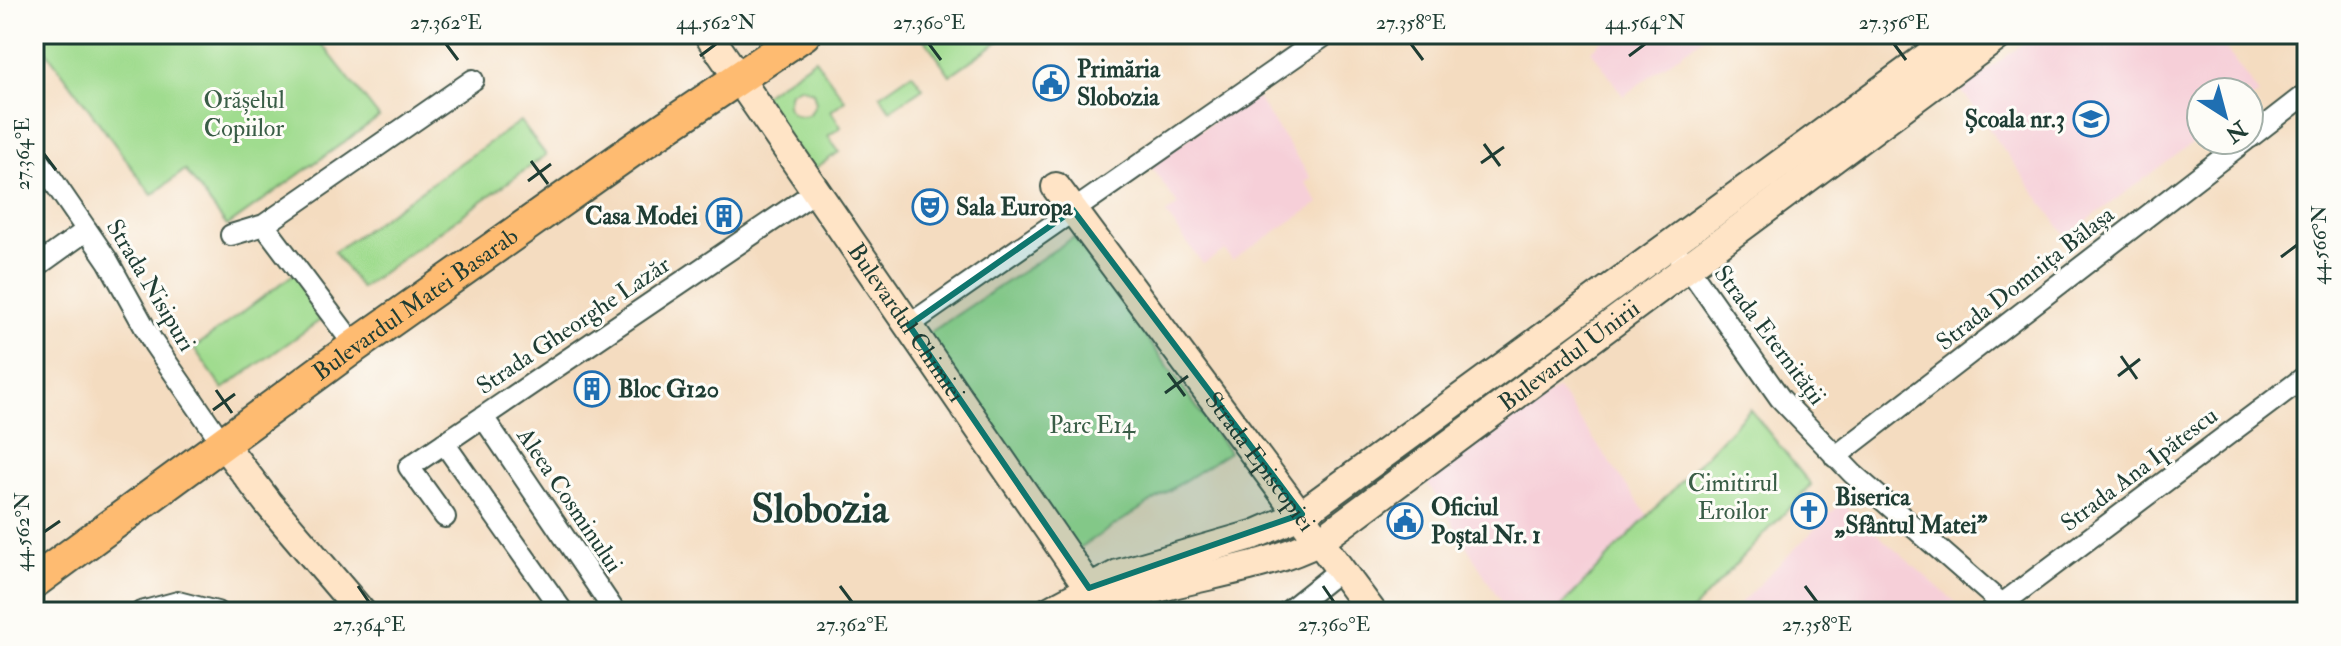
<svg xmlns="http://www.w3.org/2000/svg" width="2341" height="646" font-family="'IM FELL Double Pica',serif">
<rect width="100%" height="100%" fill="#fdfcf7"/>
<filter id="ink" filterUnits="userSpaceOnUse"><feTurbulence type="fractalNoise" baseFrequency=".0125" numOctaves="2"/><feDisplacementMap in="SourceGraphic" scale="16" xChannelSelector="R" yChannelSelector="G"/><feConvolveMatrix kernelMatrix="1 2 1 2 8 2 1 2 1" color-interpolation-filters="sRGB"/></filter>
<filter id="wash" filterUnits="userSpaceOnUse"><feTurbulence type="fractalNoise" baseFrequency=".006" numOctaves="4" result="noise"/><feDisplacementMap in="SourceGraphic" scale="32" xChannelSelector="R" yChannelSelector="G"/><feGaussianBlur stdDeviation="1.8" result="paint"/><feColorMatrix in="noise" values="0 0 0 0 0 0 0 0 0 0 0 0 0 0 0 0 0 1.4 0 .05"/><feComposite in="paint" operator="in"/></filter>
<g filter="url(#wash)">
<rect width="100%" height="100%" fill="#f4dcc0"/>
<path fill="#f6cfd8" d="M1606 34H1708L1623 96 1591 50 1607 37Z
M2036 34H2215L2259 94 2249 101V92H2201V137L2066 236 1961 90Z
M1254 93 1311 178 1305 182 1319 203 1232 260 1225 250 1203 264 1166 214 1178 205 1150 165Z
M1558 389 1648 516 1556 612H1507L1424 477 1511 408 1518 417Z
M1841 503 1967 612H1731Z"/>
<path fill="#a0dc8f" stroke="#608c62" stroke-width="2" fill-rule="evenodd" d="M34 34H314L379 117 227 226 185 170 152 195Z
M921 34H1009L950 75Z
M815 59 845 100 831 111 841 127 828 136 839 152 805 175 755 101ZM800 87 813 92 816 103 810 114C800 118 791 116 787 105L790 92Z
M912 73 923 88 890 110 880 95Z
M520 121 546 155 361 288 334 252Z
M1074 237 1229 452 1067 556 919 340Z
M298 271 329 314 223 389 194 348Z
M1750 409 1811 485 1691 612H1556Z"/>
</g>
<g filter="url(#ink)">
<g fill="none" stroke-linecap="round" stroke-linejoin="round">
<defs>
<path id="street" d="M2249 138 2307 93
M34 153 108 261 154 344 223 444
M231 235 264 225
M1681 257 1780 398 1853 474 2011 612
M34 268 87 230
M909 325 1327 34
M355 346 264 225 473 80
M483 417 615 612
M444 443 563 612
M1835 457 2246 140
M445 517 409 467 816 191
M2002 604 2307 375
M141 612 178 602 217 612
M1287 612 1341 569"/>
<g id="secondary">
<path id="s1" d="M708 34 1098 601"/>
<path id="s2" d="M1056 187 1372 612"/>
<path d="M223 444 269 504 361 612"/>
<path d="M1047 612 1118 574 1256 534 1302 514 1958 34"/>
<path id="s3" d="M1094 612C1165 575 1250 577 1321 540L2001 34"/>
</g>
<g id="primary">
<path id="s4" d="M34 582 355 346 641 144 804 34"/>
</g>
</defs>
<use href="#street" stroke="#3f5549" stroke-width="24"/>
<use href="#secondary" stroke="#3f5549" stroke-width="32"/>
<use href="#primary" stroke="#3f5549" stroke-width="36"/>
<use href="#street" stroke="#fff" stroke-width="20"/>
<use href="#secondary" stroke="#ffe4c6" stroke-width="28"/>
<use href="#primary" stroke="#febb71" stroke-width="32"/>
</g>
</g>
<path fill="#0f766e" fill-opacity="0.2" stroke="#0f766e" stroke-width="6" stroke-linejoin="round" d="M1073 210 1302 514 1089 588 909 325Z"/>
<path fill="none" stroke="#1f3d34" stroke-width="3" d="M446 44 458 60M929 44 941 60M1411 44 1423 60M1894 44 1906 60M700 56 716 44M1629 56 1645 44M1484 144 1500 166M44 154 56 170M531 161 548 184M1481 163 1504 147M528 181 551 164M2281 257 2297 245M2121 356 2137 379M1168 373 1185 396M2118 376 2140 359M216 390 232 413M1165 393 1188 376M213 410 235 394M44 532 60 521M358 586 369 602M840 586 852 602M1323 586 1334 602M1805 586 1817 602"/>
<defs>
<symbol id="civic-ring" viewBox="-11 -11 22 22"><circle r="9.5" fill="#fdfcf7" stroke="#1f6fb2" stroke-width="1.5"/><path d="M-.6-6.5H3V-4.5H.6V-3L4-1V1h2V6H-6V1h2V-1L-.6-3ZM-1.2 2.5V6h2.4V2.5Z" fill="#1f6fb2"/></symbol>
<symbol id="school-ring" viewBox="-11 -11 22 22"><circle r="9.5" fill="#fdfcf7" stroke="#1f6fb2" stroke-width="1.5"/><path d="M0-5L7-2L0 1L-7-2ZM-4 1L0 2.5L4 1V4Q0 6-4 4Z" fill="#1f6fb2"/></symbol>
<symbol id="theatre-ring" viewBox="-11 -11 22 22"><circle r="9.5" fill="#fdfcf7" stroke="#1f6fb2" stroke-width="1.5"/><path d="M-5-5.5Q0-4 5-5.5V0Q5 5 0 6Q-5 5-5 0ZM-3.3-2.5H-1v1.5H-3.3ZM1-2.5H3.3v1.5H1ZM-2.8 1Q0 5.5 2.8 1Z" fill="#1f6fb2"/></symbol>
<symbol id="building-ring" viewBox="-11 -11 22 22"><circle r="9.5" fill="#fdfcf7" stroke="#1f6fb2" stroke-width="1.5"/><path d="M-4-6H4V6H1V3H-1V6H-4ZM-2.5-4.3h1.7v1.8h-1.7ZM.8-4.3h1.7v1.8H.8ZM-2.5-1h1.7V.8h-1.7ZM.8-1h1.7V.8H.8Z" fill="#1f6fb2"/></symbol>
<symbol id="church-ring" viewBox="-11 -11 22 22"><circle r="9.5" fill="#fdfcf7" stroke="#1f6fb2" stroke-width="1.5"/><path d="M-1.2-6h2.4v3.5h3.3v2.4h-3.3V6h-2.4V-.1h-3.3v-2.4h3.3Z" fill="#1f6fb2"/></symbol>
</defs>
<g fill-rule="evenodd">
<use href="#civic-ring" x="1031" y="63" width="40" height="40"/>
<use href="#school-ring" x="2071" y="99" width="40" height="40"/>
<use href="#theatre-ring" x="910" y="187" width="40" height="40"/>
<use href="#building-ring" x="704" y="196" width="40" height="40"/>
<use href="#building-ring" x="572" y="369" width="40" height="40"/>
<use href="#church-ring" x="1789" y="491" width="40" height="40"/>
<use href="#civic-ring" x="1385" y="501" width="40" height="40"/>
</g>
<g text-anchor="middle" stroke-width="6" stroke-linejoin="round" paint-order="stroke">
<g font-size="24" font-weight="bold" fill="#1f3d34" stroke="#fdfcf7" text-anchor="start">
<text x="1077" y="77">Primăria<tspan x="1077" dy="28">Slobozia</tspan></text>
<text x="2065" y="127" text-anchor="end">Școala nr.3</text>
<text x="956" y="215">Sala Europa</text>
<text x="698" y="224" text-anchor="end">Casa Modei</text>
<text x="618" y="397">Bloc G120</text>
<text x="1835" y="505">Biserica<tspan x="1835" dy="28">„Sfântul Matei"</tspan></text>
<text x="1431" y="515">Oficiul<tspan x="1431" dy="28">Poștal Nr. 1</tspan></text>
</g>
<g font-size="24" fill="#395d46" stroke="#fdfcf7">
<text x="244" y="108">Orășelul<tspan x="244" dy="28">Copiilor</tspan></text>
<text x="1092" y="433">Parc E14</text>
<text x="1733" y="491">Cimitirul<tspan x="1733" dy="28">Eroilor</tspan></text>
</g>
<g font-size="24" fill="#1f3d34" stroke="#fdfcf7">
<text transform="translate(2025 278) rotate(-38)" y="8">Strada Domnița Bălașa</text>
<text transform="translate(151 285) rotate(59)" y="8">Strada Nisipuri</text>
<text dy="8" stroke="none"><textPath href="#s4" startOffset="472">Bulevardul Matei Basarab</textPath></text>
<text dy="8" stroke="none"><textPath href="#s1" startOffset="350">Bulevardul Chimiei</textPath></text>
<text transform="translate(573 325) rotate(-34)" y="8">Strada Gheorghe Lazăr</text>
<text transform="translate(1770 335) rotate(53)" y="8">Strada Eternității</text>
<text dy="8" stroke="none"><textPath href="#s3" startOffset="548">Bulevardul Unirii</textPath></text>
<text dy="8" stroke="none"><textPath href="#s2" startOffset="342">Strada Episcopiei</textPath></text>
<text transform="translate(2139 469) rotate(-37)" y="8">Strada Ana Ipătescu</text>
<text transform="translate(570 500) rotate(56)" y="8">Aleea Cosminului</text>
</g>
<g font-size="40" font-weight="bold" fill="#1f3d34" stroke="#fdfcf7">
<text x="820" y="522">Slobozia</text>
</g>
</g>
<rect width="2341" height="646" fill="none" stroke="#fdfcf7" stroke-width="88"/>
<g transform="translate(2225 116) rotate(144)"><circle r="38" fill="#fdfcf7" stroke="#a4b0a9" stroke-width="2"/>
<path d="M0-6L14 30L0 20L-14 30Z" fill="#1f6fb2"/>
<text y="-12" font-size="22" font-weight="bold" text-anchor="middle" fill="#1f3d34">N</text>
</g>
<rect x="44" y="44" width="2253" height="558" fill="none" stroke="#1f3d34" stroke-width="3"/>
<g font-size="20" text-anchor="middle" fill="#1f3d34">
<text x="446" y="29">27.362°E</text>
<text x="716" y="29">44.562°N</text>
<text x="929" y="29">27.360°E</text>
<text x="1411" y="29">27.358°E</text>
<text x="1645" y="29">44.564°N</text>
<text x="1894" y="29">27.356°E</text>
<text transform="translate(22 154) rotate(-90)" y="7">27.364°E</text>
<text transform="translate(2319 245) rotate(-90)" y="7">44.566°N</text>
<text transform="translate(22 532) rotate(-90)" y="7">44.562°N</text>
<text x="369" y="631">27.364°E</text>
<text x="852" y="631">27.362°E</text>
<text x="1334" y="631">27.360°E</text>
<text x="1817" y="631">27.358°E</text>
</g>
</svg>
